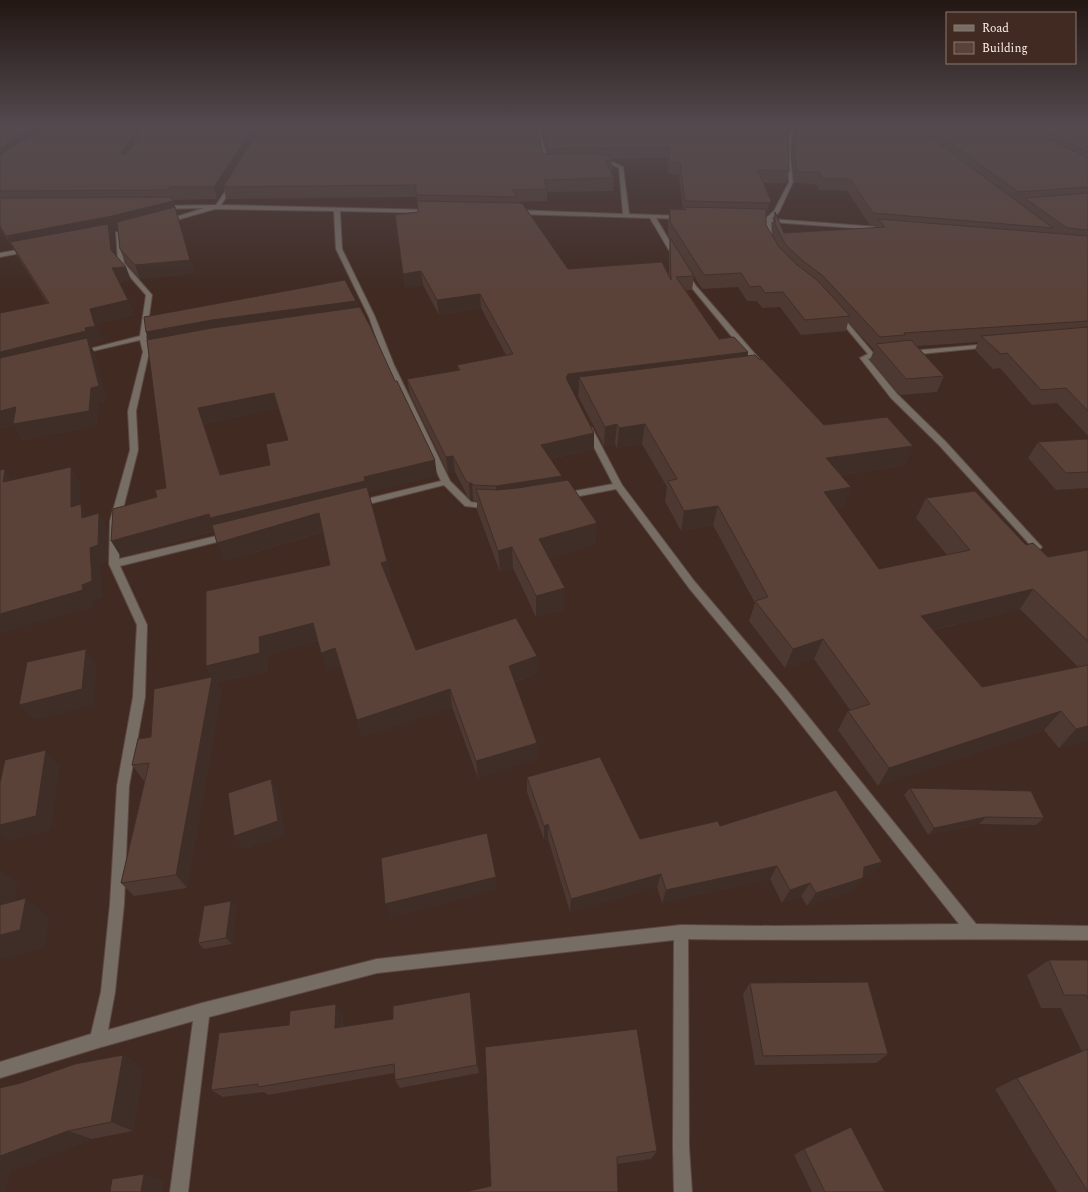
<svg xmlns="http://www.w3.org/2000/svg" width="1088" height="1192" font-family="Spectral,serif">
<rect width="100%" height="100%" fill="#402a22"/>
<g fill="none" stroke-linecap="round" stroke-linejoin="round">
<defs>
<path id="minor" d="M134 125H139L129 136 141 144 142 149 138 153 136 152 138 149 137 145 124 136Z
M535 125H539L548 162 550 163 548 165 544 164Z
M794 125H798L792 135 790 154 793 182 779 212 771 219 879 227 881 228V230L771 222 772 241 767 242 765 238V222L750 219 753 217 766 218 774 211 789 182 786 154 788 135Z
M598 162H612L623 167 629 214 683 216 684 217 681 219 656 218 679 257 678 258 673 257 650 218 515 214 512 212 515 210 623 214 619 168 611 164H598Z
M230 184 234 185 221 205 433 210 434 211 431 213 340 211 342 249 375 317 394 365 450 481 471 502 492 505 493 507 492 509 465 506 444 485 357 507 354 506 353 504 354 502 441 481 386 365 369 317 336 249 334 211 215 209 166 223 163 221 204 208 161 209 158 207 159 206 216 205Z
M116 232 121 233 124 263 152 295 146 337 149 352 136 411 138 450 120 521 119 559 229 533 234 536 229 539 120 566 147 625 145 697 129 786 124 904 115 992 108 1030 202 1003 377 959 681 925 775 926 959 924 778 695 689 588 616 489 564 499 561 498 560 496 564 493 613 484 584 428 588 426 592 428 622 485 695 582 786 689 976 924 1088 926V940C955 938 821 941 688 939L689 1147 692 1192H674L673 1147 674 940 377 973 209 1017 188 1192H170L193 1021 98 1048 0 1078V1062L91 1034 101 992 110 904 117 786 133 697 137 625 109 564 110 521 130 450 128 411 143 352 140 340 80 354 77 352 140 336 146 295 118 263Z
M29 248 32 250 31 251 0 257V253Z
M683 272H687L696 286 762 362V366H756L692 288 682 273Z
M837 315H841L874 354V356L868 359 897 394 945 441 1040 545 1042 547 1040 549H1034L939 445 891 398 860 358 868 354 837 317Z
M989 344 992 346 991 347 910 355 907 353 910 351Z"/>
</defs>
<use href="#minor" stroke="#5e4942" stroke-width="2"/>
<use href="#minor" fill="#766d65" fill-rule="evenodd"/>
</g>
<path fill="#4d3931" fill-rule="evenodd" d="M0 125H536L543 154H547L539 125H793L789 132 788 136 789 171 786 183H763L771 201 768 214 766 215V225L772 236V225L775 212 784 233 875 228 876 225H870L847 191 819 190 816 184 794 183 792 154 793 138 796 127H797V125H1088V436L1057 403 1032 405 1000 368 993 369 975 350 978 342 917 346 944 376 937 392 900 395 870 360 874 350 848 322 846 331 801 335 780 307 762 308 757 301H747L738 287 702 289 694 276 692 290H686L719 339 748 352V356L824 425 913 446 905 465 841 475 844 507 835 508 879 569 947 555 916 518 926 498 1026 545 1048 557 1088 550V741L1059 748 1044 730 878 786 838 730 848 711 850 710 814 659 785 668 749 621 755 603 713 525 681 531 665 501 667 487 642 444 617 448 615 444 604 446 578 396 579 388 572 389 594 433V449L551 459 596 544 549 558 564 609 536 617 513 568 500 572 477 510V501H474L473 499H470L468 497 455 472 448 473 410 394 407 379 458 370 457 365 506 355 481 308 439 315 423 285 405 288 395 215 418 212 417 197 226 199 224 189 217 199 173 200 194 273 140 279 125 262 120 249 118 229 111 231 114 237 116 255 131 280 119 282 128 300 134 315 96 324 102 340 92 343 93 346H91L94 352 106 401 98 403 96 426 22 440 13 425 0 428V313L47 303 17 255 14 249H13L0 228ZM129 129 131 134 127 131ZM132 136 138 139 135 143ZM667 158 668 174 679 175 683 210 670 209 668 223V236L670 238 669 252V276L568 269 518 203V202L547 201V192L613 191 614 178 611 172H612V159ZM1020 609 1078 667 982 687 933 630Z
M356 301 358 307 437 476 368 492 387 561 391 579 388 580 416 650 537 674 514 682 537 743V759L478 778 452 707 362 737 340 666 327 670 318 641 267 655 268 671 216 683 221 693 187 888 134 896 121 883 145 780 144 781 132 765 151 737 212 677 206 666 330 565 323 532 225 561 213 531 121 557 157 497 166 488 149 339 146 332ZM278 408 288 440 270 465 221 475 204 424Z
M1088 439V488L1056 490 1028 458 1038 442Z
M527 777 640 839 720 826 882 862 872 875 863 878 853 891 807 906 801 896 782 903 770 879 662 903 657 887 570 912 548 839 544 840 527 792Z
M910 788 1044 818 1036 825 979 824 928 835 904 795Z
M231 901 236 908 232 944 204 949 198 943Z
M1049 960H1088V1192H1057L995 1089 1017 1078 1082 1052 1061 1008H1041L1027 975Z
M750 983 888 1054 876 1063 755 1065 743 994Z
M470 992 472 1002 479 1073 400 1088 395 1080 394 1073 268 1095 264 1092 223 1097 211 1090 289 1025 343 1014V1027L393 1019Z
M485 1047 657 1151 651 1159 617 1164 491 1186Z
M143 1067 133 1131 92 1139 10 1171 4 1192H0V1088Z
M804 1149 885 1192H812L794 1155Z"/>
<path fill="#3f2e28" d="M37 125H58L0 164V149Z
M119 125H128L129 129 123 136Z
M255 125H265L223 187 224 189 217 199 214 187Z
M790 125H793L789 132 785 145Z
M132 134 136 146 126 164 121 152Z
M172 197 176 210 194 273 140 279 135 265 177 214 111 231 114 237 117 263 10 242 14 249H13L6 236Z
M771 201 768 214 766 215 769 203Z
M126 267 131 280 118 282 112 268Z
M421 271 423 285 405 288 403 274Z
M480 294 481 308 439 315 437 300Z
M128 300 134 315 96 324 102 340 92 343 93 346H91L94 352 106 401 98 403 96 426 22 440 13 425 0 428V352L85 328 90 309Z
M356 301 359 316 152 347 146 332 212 320Z
M748 352 745 367 579 377V388L568 390 566 378 568 374Z
M274 393 278 408 204 424 226 491 220 475 198 408Z
M617 424 615 444 604 446 605 427Z
M645 424 642 444 617 448 619 428Z
M594 433V449L541 461V445Z
M913 446 905 465 819 478 826 458Z
M453 456 455 472 448 473 446 457Z
M435 460 437 476 215 530 121 557 111 541 209 514Z
M71 467 80 483V523L71 507Z
M5 469 15 485 3 482Z
M562 476V492L497 502 496 486Z
M469 483H472L473 499H470Z
M851 487 844 507 817 512 824 492Z
M81 504 91 521 82 518Z
M718 506 713 525 681 531 684 511Z
M99 513 108 529V562L100 564 103 598 92 601 94 607 0 633V614L82 585 90 548Z
M319 513 325 531 225 561 217 543Z
M597 523 596 544 539 561V539Z
M512 547 513 568 500 572 498 551Z
M387 561 391 579 385 581 381 563Z
M565 588 564 609 536 617V596Z
M1033 589 1020 609 910 635 921 616Z
M313 623 319 641 267 655 268 671 216 683 221 693 187 888 176 875 212 678 206 666 259 637Z
M823 639 814 659 785 668 793 649Z
M335 648 340 666 327 670 321 653Z
M86 649 97 666 94 705 33 720 19 705Z
M537 656V674L510 683 509 666Z
M450 689 452 707 362 737 357 720Z
M1061 711 1044 730 878 786 889 768Z
M1088 726V741L1059 748 1076 729Z
M537 743V759L478 778 476 761Z
M46 750 60 766 51 830 8 841 0 835V825Z
M271 779 279 794 286 836 243 850 234 836Z
M986 817 979 824 928 835 934 828Z
M548 824V839L544 840V826Z
M882 862 872 875 863 878 853 891 807 906 816 893 864 867Z
M777 866 770 879 662 903 666 890Z
M0 869 18 883 10 928 0 921Z
M661 874 657 887 570 912 571 899Z
M496 877 497 890 391 917 385 904Z
M810 883 801 896 782 903 790 890Z
M26 898 50 917 45 947 0 960V935Z
M231 901 236 908 232 944 226 938Z
M470 992 472 1002 479 1073 477 1065Z
M336 1004 343 1014 342 1037 335 1028Z
M123 1055 143 1067 133 1131 111 1122Z
M68 1131 92 1139 10 1171 4 1192H0V1156Z
M144 1174 165 1181 163 1192H141Z"/>
<path fill="#5a4239" stroke="#3f2e28" fill-rule="evenodd" d="M0 125H37L0 149Z
M47 125H119L132 134V137L121 152 122 154 125 156 139 137 138 130 129 125H255L214 187H169L170 190 0 191V155Z
M262 125H536L543 154 594 153 611 156 613 160H605L614 178 544 180 547 189 513 190 517 197 416 195V185L223 187Z
M543 125H790L788 134 789 171 758 170 771 201 769 203 685 201 680 163 669 162V147H607L608 149 586 147 549 149Z
M1021 125 1088 158V187L1018 192 927 126Z
M1033 125H1088V152Z
M796 127H917L1053 228 873 213 850 179H822L819 172H797L794 143Z
M1088 193V230L1067 228 1025 198Z
M172 197 173 201 112 216 6 236 0 226V198Z
M417 201 522 203 568 269 662 262 671 280 670 238 694 276 676 277 719 339 734 337 748 352 568 374 566 378 594 433 541 445 562 476 496 486 473 485 472 483H469L466 481 453 456 446 457 407 379 460 370 457 365 513 354 480 294 437 300 421 271 403 274 395 215 418 212Z
M175 207 190 260 135 265 120 249 117 222Z
M686 207 766 209V225L779 247 796 264 817 280 850 316 805 320 783 292 765 293 760 286 750 287 741 273 704 275 670 222V209L686 210Z
M775 212 784 233 885 227 878 219 1088 236V321L904 333 905 335 880 337 823 276 802 260 785 244 775 224Z
M108 224 111 250 126 267 112 268 128 300 90 309 95 326 85 328 86 331 0 352V313L49 303 10 242Z
M345 280 356 301 212 320 146 332 144 317Z
M360 307 371 328 395 381H397L435 460 364 477 365 481 210 518 209 514 111 541 113 509 157 497 155 490 166 488 147 340 212 328ZM274 393 288 440 266 444 270 465 220 475 198 408Z
M1088 327V411L1066 388 1041 390 1007 353 1001 354 981 336Z
M87 338 99 386 91 388 89 411 13 424 16 407 0 411V358Z
M911 340 944 376 906 379 876 344Z
M755 355 760 360 762 359 824 425 887 417 913 446 826 458 851 487 824 492 879 569 970 550 926 498 975 491 1026 545 1033 543 1048 557 1088 550V641L1033 589 921 616 982 687 1088 665V726L1076 729 1061 711 889 768 848 711 870 704 823 639 793 649 755 601 768 597 718 506 684 511 668 481 677 479 645 424 619 428 617 424 605 427 579 377Z
M1087 439H1088V472L1066 473 1038 442Z
M71 467V507L81 504 82 518 99 513 98 545 90 548 92 581 82 585 83 590 0 614V470L5 469 3 482Z
M568 480 597 523 539 539 565 588 536 596 512 547 498 551 476 489 497 490 518 488Z
M367 487 387 561 381 563 416 650 516 618 537 656 509 666 537 743 476 761 450 689 357 720 335 648 321 653 313 623 259 637 260 653 206 666V591L330 565 319 513 217 543 212 525Z
M86 649 82 689 19 705 27 662Z
M212 677 176 875 121 883 149 763 132 765 138 739 151 737 154 689Z
M46 750 36 816 0 825V783L5 760Z
M600 757 640 839 718 821 720 826 836 790 882 862 864 867 863 878 816 893 810 883 790 890 777 866 666 890 661 874 571 899 548 824 544 826 527 777Z
M271 779 278 821 234 836 228 793Z
M910 788 1031 791 1044 818 986 817 934 828Z
M487 833 496 877 385 904 381 858Z
M26 898 20 930 0 935V905Z
M231 901 226 938 198 943 204 906Z
M1049 960H1088V999L1086 995H1064Z
M868 982 888 1054 763 1056 750 983Z
M470 992 477 1065 395 1080 394 1064 258 1087V1084L211 1090 219 1033 289 1025 290 1011 336 1004 335 1028 393 1019V1006Z
M637 1029 657 1151 617 1157 618 1192H465L491 1186 485 1047Z
M1088 1049V1192L1017 1078Z
M123 1055 111 1122 68 1131 0 1156V1088L21 1083 75 1064Z
M851 1127 885 1192H825L804 1149Z
M144 1174 141 1192H110L112 1179Z"/>
<linearGradient id="sky" x2="0" y2="1"><stop stop-color="#231713"/><stop offset="0.43" stop-color="#534a4f"/><stop offset="1" stop-color="#534a4f" stop-opacity="0"/></linearGradient>
<rect width="1088" height="292" fill="url(#sky)"/>
<rect x="946" y="12" width="130" height="52" fill="#402a22" stroke="#8c7871"/>
<rect x="954" y="25" width="20" height="6" fill="#766d65" stroke="#8c7871"/>
<text x="982" y="32" font-size="12" fill="#fdeee8">Road</text>
<rect x="954" y="42" width="20" height="12" fill="#5a4239" stroke="#8c7871"/>
<text x="982" y="52" font-size="12" fill="#fdeee8">Building</text>
</svg>
